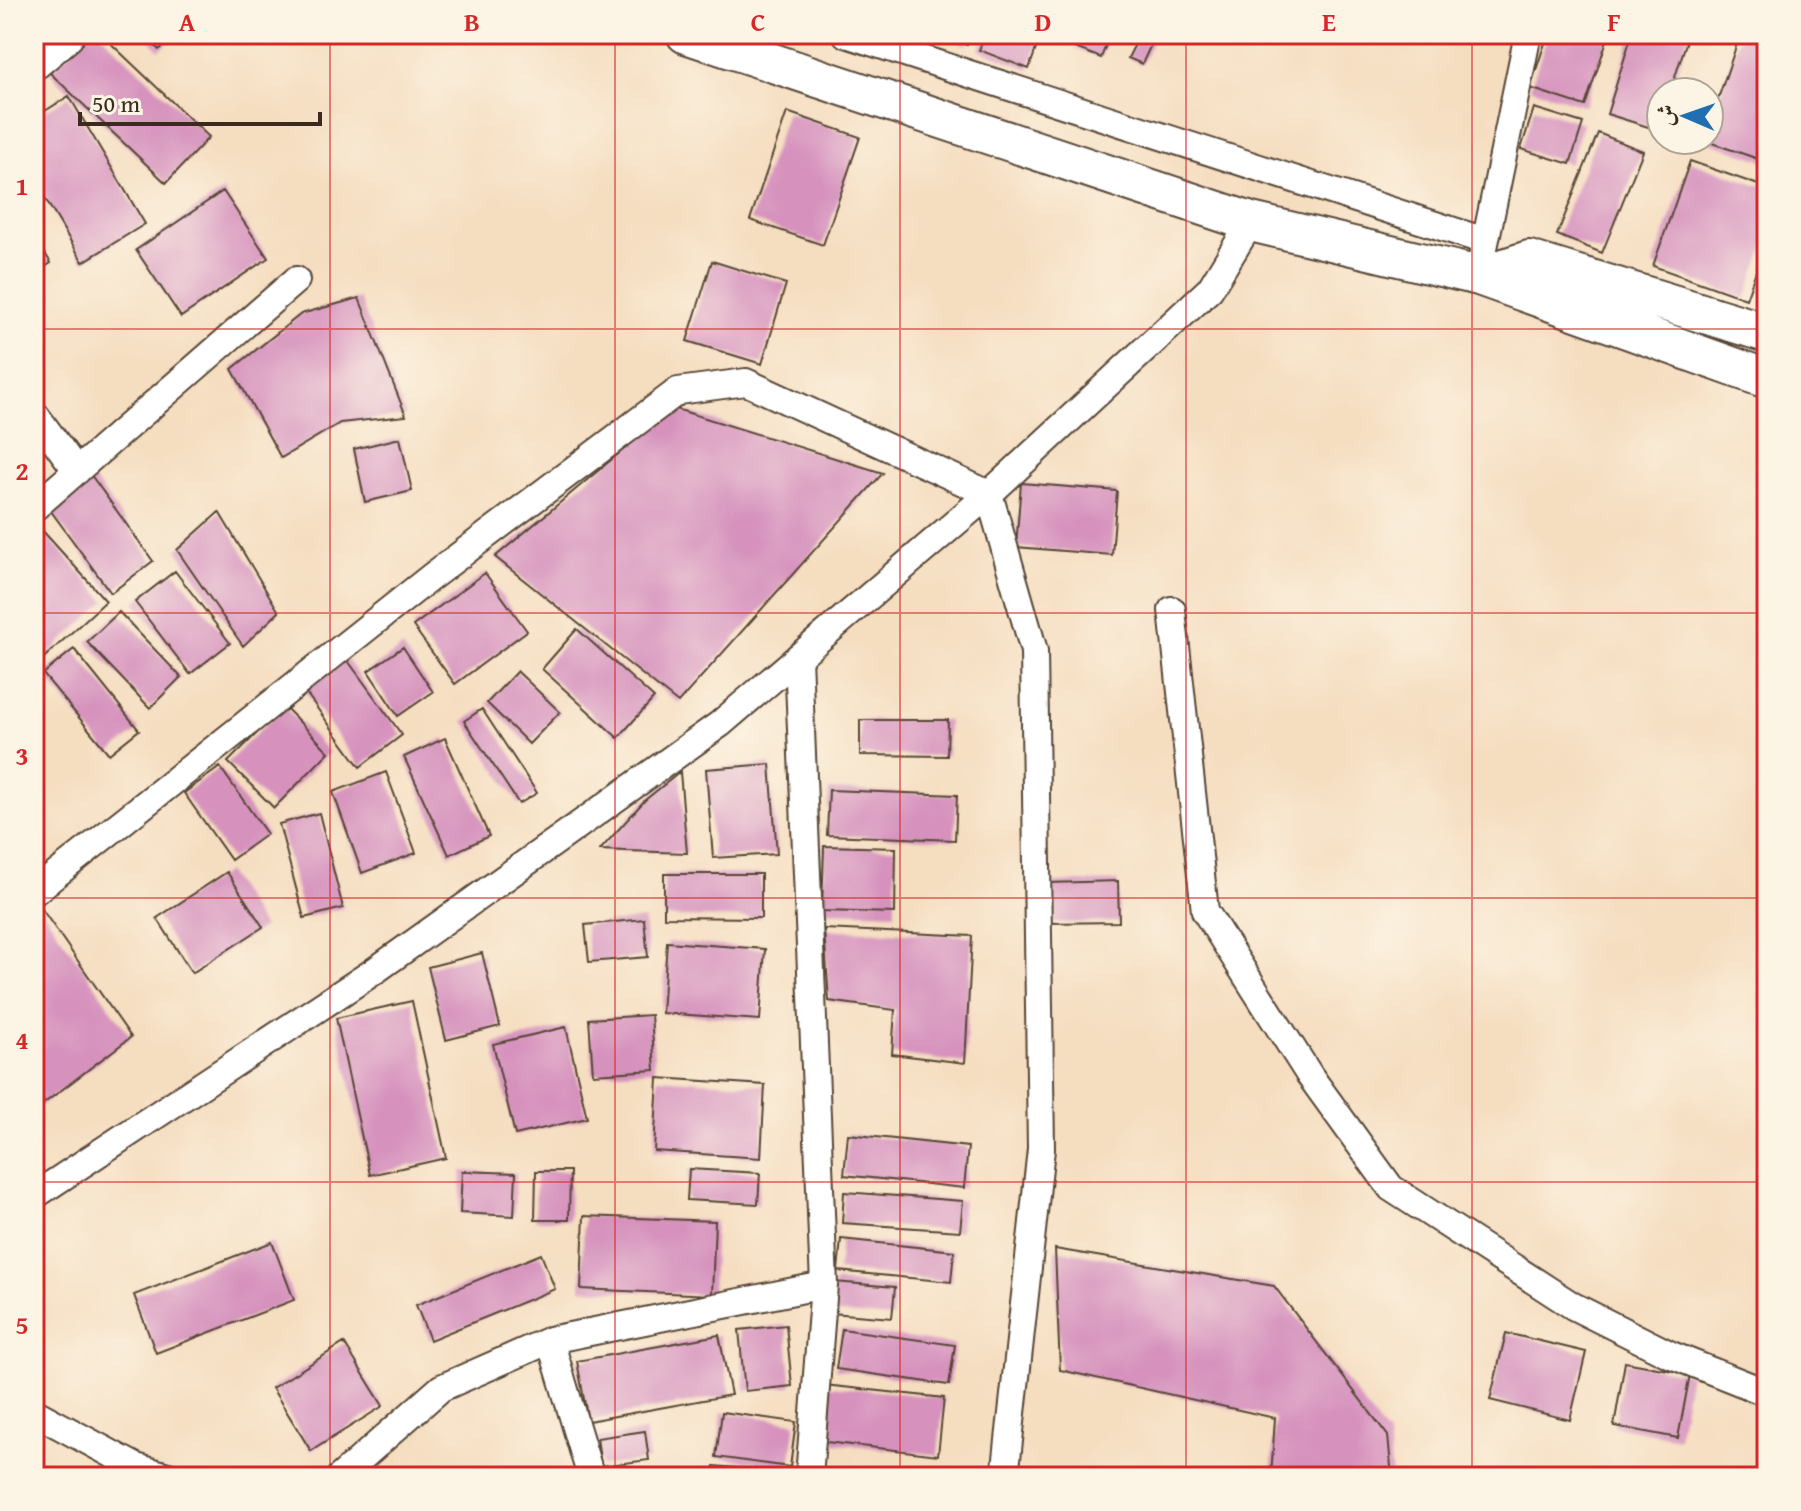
<svg xmlns="http://www.w3.org/2000/svg" width="1801" height="1511" font-family="'Gentium Book Plus',Amiri,serif">
<rect width="100%" height="100%" fill="#fcf5e5"/>
<filter id="ink" filterUnits="userSpaceOnUse"><feTurbulence type="fractalNoise" baseFrequency=".0125" numOctaves="2"/><feDisplacementMap in="SourceGraphic" scale="16" xChannelSelector="R" yChannelSelector="G"/><feConvolveMatrix kernelMatrix="1 2 1 2 8 2 1 2 1" color-interpolation-filters="sRGB"/></filter>
<filter id="wash" filterUnits="userSpaceOnUse"><feTurbulence type="fractalNoise" baseFrequency=".006" numOctaves="4" result="noise"/><feDisplacementMap in="SourceGraphic" scale="32" xChannelSelector="R" yChannelSelector="G"/><feGaussianBlur stdDeviation="1.8" result="paint"/><feColorMatrix in="noise" values="0 0 0 0 0 0 0 0 0 0 0 0 0 0 0 0 0 1.4 0 .05"/><feComposite in="paint" operator="in"/></filter>
<g filter="url(#wash)">
<rect width="100%" height="100%" fill="#f5ddc0"/>
<g id="blocks">
<path fill="#d692bd" d="M87 34H101L209 137 166 183 50 73Z
M144 34H180L159 50Z
M451 34H472L469 41Z
M934 34H971L967 45Z
M985 34H1041L1029 69 979 50Z
M1080 34H1110L1101 58 1075 48Z
M1140 34H1156L1142 64 1128 58Z
M1548 34H1609L1585 106 1530 88Z
M1632 34H1689L1670 92H1661V122L1658 130 1607 114Z
M1740 35 1767 44V162L1709 142V125Z
M69 96 145 224 83 262 34 180V118Z
M1534 108 1583 123 1570 164 1521 149Z
M787 112 860 137 823 245 750 220Z
M1598 133 1643 151 1602 253 1557 235Z
M1690 161 1767 188V240L1746 299 1653 266Z
M223 191 268 258 181 317 136 250Z
M34 236 51 263 34 274Z
M712 261 786 284 762 364 687 341Z
M359 298 406 416 340 423 281 458 232 369 301 314Z
M673 408 883 473 678 703 495 557Z
M400 438 412 491 365 502 354 449Z
M88 471 153 561 111 593 45 503Z
M1021 483 1117 491 1112 555 1016 547Z
M219 512 279 612 243 646 177 550Z
M41 529 106 601 34 667V536Z
M175 571 230 643 190 674 135 602Z
M485 573 527 631 455 684 413 626Z
M119 612 181 677 150 708 87 642Z
M577 629 654 698 618 738 542 669Z
M403 647 433 692 398 716 368 671Z
M74 649 139 730 109 754 43 674Z
M343 654 402 735 360 767 301 686Z
M517 671 560 712 529 744 487 703Z
M284 706 329 752 274 808 228 762Z
M482 709 537 793 519 804 464 721Z
M860 720H948L947 756 860 755Z
M445 738 489 836 449 855 404 757Z
M770 764 777 854 713 858 706 769Z
M220 767 267 834 231 860 184 793Z
M386 772 416 853 362 873 333 792Z
M680 772 687 853 600 850 645 800Z
M829 790 957 795 955 840 827 835Z
M319 813 343 908 304 918 279 824Z
M824 846 896 848 895 913 822 911Z
M227 872 263 927 192 973 157 918Z
M664 874H761V918L664 917Z
M1118 881 1119 922 1047 923V883Z
M41 908 131 1037 34 1111V915Z
M644 919 648 957 589 962 585 925Z
M824 929 972 936 965 1063 892 1054 895 1010 829 1001Z
M667 942 765 949 760 1020 662 1013Z
M482 953 500 1026 446 1040 428 967Z
M412 1001 446 1158 370 1175 336 1018Z
M651 1015 655 1070 593 1074 589 1019Z
M566 1027 587 1118 515 1135 493 1044Z
M658 1078 765 1085 761 1158 654 1151Z
M848 1134 968 1147 964 1188 844 1175Z
M689 1169 760 1173 758 1204 687 1200Z
M462 1171 516 1173 514 1216 460 1213Z
M536 1171H570L569 1220H535Z
M844 1192 963 1201 960 1231 842 1223Z
M584 1216 715 1221 712 1295 581 1289Z
M841 1239 954 1251 951 1282 838 1271Z
M272 1242 294 1300 156 1353 134 1295Z
M1055 1249 1274 1286 1388 1436 1392 1477H1271L1275 1418 1060 1370Z
M541 1254 555 1289 430 1340 416 1305Z
M834 1282 895 1287 892 1318 831 1313Z
M786 1325 792 1386 745 1391 739 1330Z
M842 1329 955 1345 949 1385 836 1369Z
M1506 1333 1586 1352 1570 1420 1490 1400Z
M719 1335 731 1395 588 1421 577 1361Z
M344 1343 383 1406 311 1451 272 1388Z
M1625 1362 1690 1374 1678 1438 1614 1426Z
M824 1385 944 1398 938 1455 818 1441Z
M722 1412 796 1422 790 1467 716 1457Z
M645 1431 649 1460 601 1466 597 1438Z
M714 1466 771 1471 770 1477H713Z
M1016 1473 1047 1475V1477H1016Z"/>
</g>
</g>
<g filter="url(#ink)">
<use href="#blocks" fill-opacity="0" stroke="#574536" stroke-width="2"/>
<g fill="none" stroke-linecap="round" stroke-linejoin="round">
<defs>
<path id="street" d="M846 34 1485 241
M1482 258 1528 34
M34 413 77 471
M34 508 296 280
M1172 610 1205 911 1310 1076 1391 1188 1573 1306 1669 1354 1767 1393
M34 892 431 577 678 391 746 382 989 494 1034 651 1041 1149 1005 1477
M34 1196 373 972 720 724 989 494 1210 289 1251 222
M550 1340 824 1285 798 657
M34 1412 136 1467 171 1477
M340 1477 441 1388 550 1340 591 1477
M809 1477 824 1285"/>
<path id="secondary" d="M686 34 1251 222 1479 276 1767 379
M34 60 65 34
M1479 276 1529 260 1767 333"/>
</defs>
<use href="#street" stroke="#574536" stroke-width="30"/>
<use href="#secondary" stroke="#574536" stroke-width="42"/>
<use href="#street" stroke="#fff" stroke-width="26"/>
<use href="#secondary" stroke="#fff" stroke-width="38"/>
</g>
</g>
<path fill="none" stroke="#d62828" stroke-width="2" stroke-opacity="0.55" d="M330 34V1477M615 34V1477M900 34V1477M1186 34V1477M1472 34V1477M34 329H1767M34 613H1767M34 898H1767M34 1182H1767"/>
<rect width="1801" height="1511" fill="none" stroke="#fcf5e5" stroke-width="88"/>
<g transform="translate(1685 116) rotate(272)"><circle r="38" fill="#fcf5e5" stroke="#afa495" stroke-width="2"/>
<path d="M0-6L14 30L0 20L-14 30Z" fill="#1f6fb2"/>
<text y="-12" font-size="22" font-weight="bold" text-anchor="middle" fill="#3b2a1e">ش</text>
</g>
<path d="M80 112v12h240v-12" fill="none" stroke="#3b2a1e" stroke-width="4"/>
<text x="92" y="112" font-size="24" fill="#3b2a1e" stroke="#fcf5e5" stroke-width="6" paint-order="stroke">50 m</text>
<rect x="44" y="44" width="1713" height="1423" fill="none" stroke="#d62828" stroke-width="3"/>
<g font-size="26" text-anchor="middle" font-weight="bold" fill="#d62828">
<text x="187" y="31">A</text>
<text x="472" y="31">B</text>
<text x="758" y="31">C</text>
<text x="1043" y="31">D</text>
<text x="1329" y="31">E</text>
<text x="1614" y="31">F</text>
<text x="22" y="195">1</text>
<text x="22" y="480">2</text>
<text x="22" y="765">3</text>
<text x="22" y="1049">4</text>
<text x="22" y="1334">5</text>
</g>
</svg>
